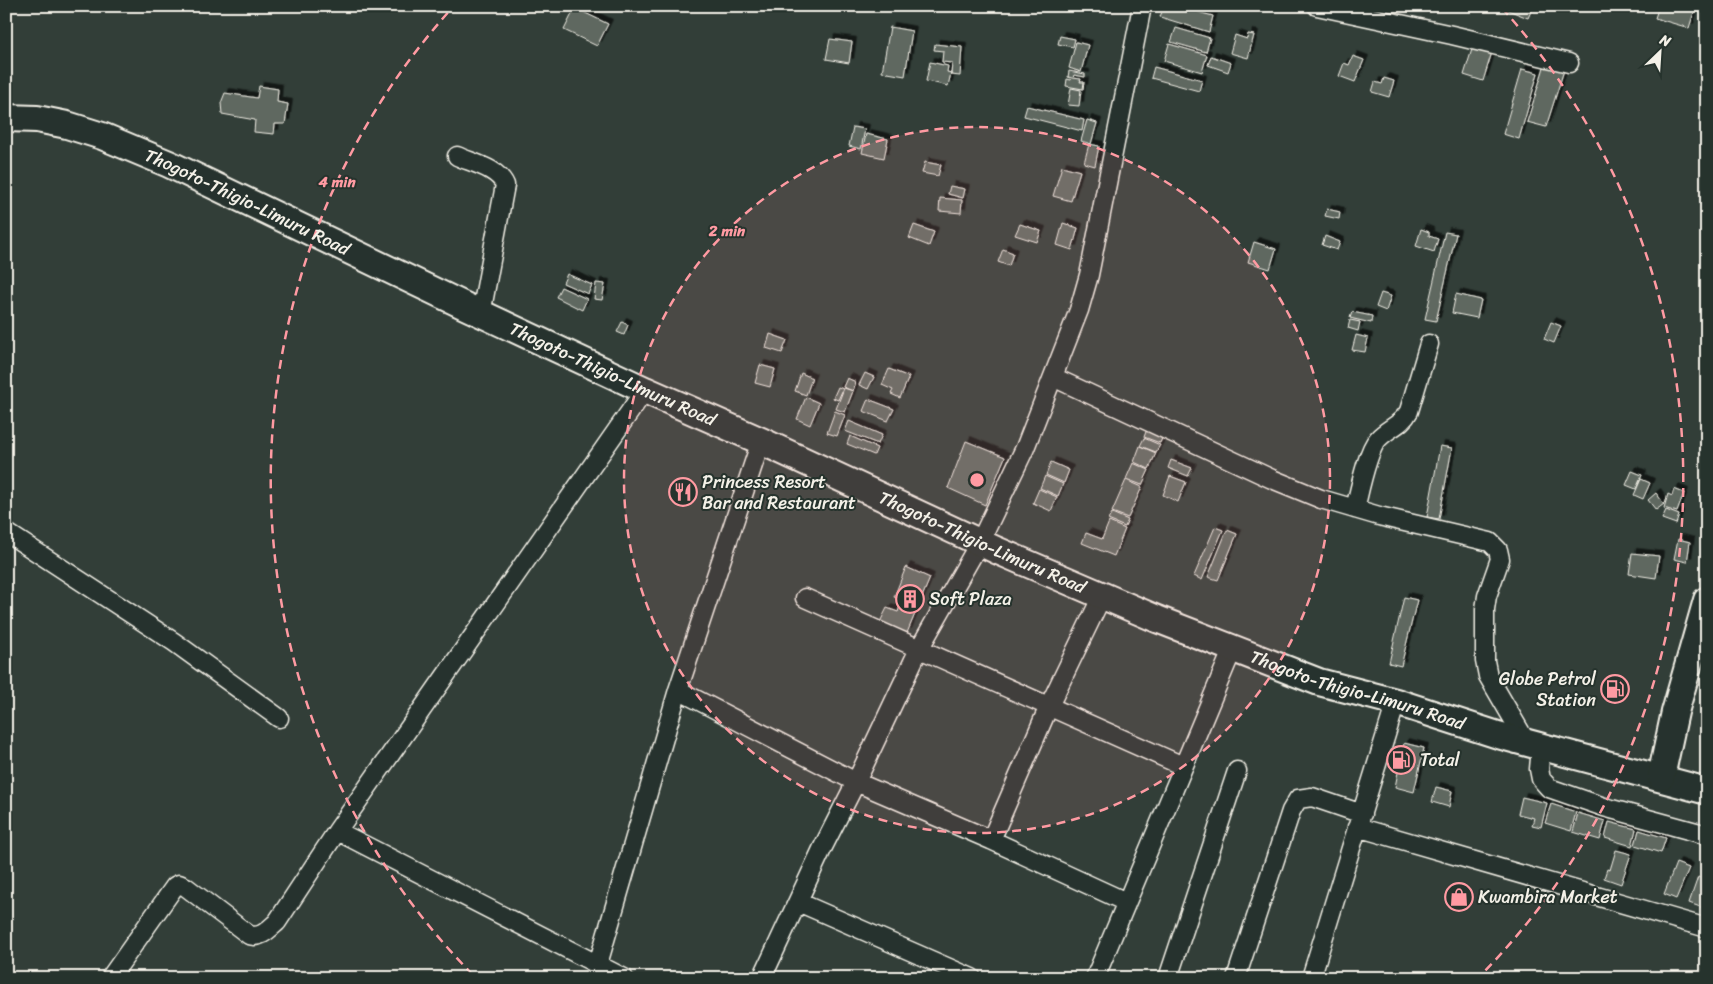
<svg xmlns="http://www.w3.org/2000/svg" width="1713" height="984" font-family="Sriracha,sans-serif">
<defs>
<filter id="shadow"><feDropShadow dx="4.5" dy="-4.5" stdDeviation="0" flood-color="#0009"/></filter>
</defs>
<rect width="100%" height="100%" fill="#323e38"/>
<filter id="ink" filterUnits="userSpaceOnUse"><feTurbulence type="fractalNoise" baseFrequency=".02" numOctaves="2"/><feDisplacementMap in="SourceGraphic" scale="10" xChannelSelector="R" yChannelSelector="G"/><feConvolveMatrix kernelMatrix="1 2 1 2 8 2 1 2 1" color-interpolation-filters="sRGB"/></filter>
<g filter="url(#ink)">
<path fill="#5f6861" stroke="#f4f1e8" filter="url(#shadow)" d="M1164 6H1199L1198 12 1213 16 1209 32 1160 17Z
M1510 6H1527L1532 9 1528 18 1508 10Z
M1659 6H1696L1689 28 1655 18Z
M575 8 608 24 597 46 564 30Z
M890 27 912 31 905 76 882 72Z
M1176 28 1210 38 1206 52 1171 42Z
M1248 34 1254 35 1248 58 1230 53 1235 35 1247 39Z
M1060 36 1075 39 1073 47 1058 44Z
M830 39 852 42 849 63 826 59Z
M1076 42 1088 45 1081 72 1069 68Z
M935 44 962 47 960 76 951 75 952 63 942 62 943 51 934 50Z
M1169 44 1207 55 1202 72 1164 61Z
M1473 46 1492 52 1483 81 1464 75Z
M1211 56 1231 63 1228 72 1208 65Z
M1353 56 1364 60 1355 82 1339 76 1344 63 1349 65Z
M930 62 948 66 947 72 951 73 948 86 926 81Z
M1545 64 1564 70 1546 127 1527 122Z
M1154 67 1202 80 1199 91 1151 78Z
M1522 69 1538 73 1519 139 1503 134Z
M1069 71 1085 74V77L1074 75 1073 78 1081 79 1080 82H1084L1083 89 1066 86 1067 79 1071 80 1072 78 1068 77Z
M1384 78 1394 81 1389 97 1372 92 1375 82 1382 84Z
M259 86 278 89 277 102 288 104 285 124H275L274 134 254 132 255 120 222 114 221 103 225 93 257 98Z
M1071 88 1081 90 1079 106 1068 105Z
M1027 106 1084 120 1082 131 1024 116Z
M1087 120 1097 123 1091 144 1081 141Z
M853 127 865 129 861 149 849 146Z
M866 134 888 139 884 158 862 153Z
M1089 144 1099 146 1095 166 1084 163Z
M925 162 941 165 938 176 922 173Z
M1062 166 1080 171 1071 201 1053 196Z
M950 186 965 189 963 198 948 194Z
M940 198 962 200 961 213 939 211Z
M1327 209 1340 212 1339 219 1325 216Z
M1063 223 1078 228 1072 250 1057 245Z
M1020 224 1041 231 1037 242 1015 235Z
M914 225 934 232 929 246 909 238Z
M1421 229 1429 232V236L1438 239 1434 252 1416 246Z
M1445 232 1456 234 1436 321 1425 319Z
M1325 236 1340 242 1337 250 1322 245Z
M1254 242 1276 249 1270 269 1248 262Z
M1003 249 1013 253 1009 266 998 262Z
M567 274 592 285 588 294 563 283Z
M596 283 605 284 602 300 594 299Z
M561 287 587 299 582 310 556 297Z
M1381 293 1391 296 1386 311 1376 307Z
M1456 294 1481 300 1477 318 1452 313Z
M1352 312 1372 316 1371 323 1350 318Z
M1350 320 1360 322 1358 331 1348 328Z
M622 322 628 325 624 335 617 332Z
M1551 322 1561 326 1554 343 1544 339Z
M770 334 787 340 782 353 766 348Z
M1356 335 1368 338 1365 352 1352 350Z
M760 365 775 369 770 387 755 383Z
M889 369 909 377 900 398 891 394 893 390 882 385Z
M801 373 812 378 806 395 795 391Z
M865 373 874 377 868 389 859 385Z
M847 378 856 382 853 391 843 387Z
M838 387 843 389 838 400 833 398Z
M844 388 853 391 845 412 836 409Z
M806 397 819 403 810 425 797 419Z
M868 399 894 409 888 421 863 411Z
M835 411 845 415 837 436 827 433Z
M849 421 882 435 878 444 845 431Z
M1147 429 1163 436 1160 443 1144 437Z
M850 436 877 448 874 455 847 444Z
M1144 438 1160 445 1156 452 1140 446Z
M966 441 1005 457 985 505 948 488Z
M1140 446 1156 453 1149 469 1134 462Z
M1440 446 1452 448 1439 519 1427 517Z
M1171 460 1192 468 1188 476 1168 468Z
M1051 462 1069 470 1064 483 1046 475Z
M1133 463 1149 470 1142 485 1126 479Z
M1632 471 1642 475 1636 489 1626 485Z
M1045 476 1063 484 1058 496 1040 488Z
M1170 476 1186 482 1178 502 1163 495Z
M1641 479 1650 483 1643 499 1634 495Z
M1126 480 1142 487 1128 518 1112 512Z
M1039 489 1057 497 1051 511 1033 503Z
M1674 489 1684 493 1677 512 1664 508 1668 494 1672 496Z
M1656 493 1664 504 1656 510 1648 500Z
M1666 510 1679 515 1676 524 1662 519Z
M1112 513 1128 520 1125 527 1108 520Z
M1109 522 1125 529 1114 556 1082 543 1086 533 1102 539Z
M1215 527 1223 530 1202 580 1194 576Z
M1227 530 1237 534 1218 580 1208 577Z
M1678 539 1690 542 1687 562 1674 559Z
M1632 553 1659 556 1656 578 1629 574Z
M906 567 930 578 907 633 880 622 887 608 898 612 902 600 894 597Z
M1404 597 1417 600 1401 666 1389 663Z
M1404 743 1424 748 1414 792 1395 787Z
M1436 787 1452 791 1449 807 1432 802Z
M1522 797 1547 803 1541 827 1532 825 1534 818 1518 814Z
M1551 804 1576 812 1571 831 1545 823Z
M1578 813 1605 821 1600 840 1573 832Z
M1609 822 1636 829 1632 846 1605 838Z
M1639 830 1666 838 1661 853 1635 845Z
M1616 850 1631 854 1621 884 1604 878 1607 869 1610 870Z
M1676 863 1689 868 1676 899 1664 894Z
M1698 877 1707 880 1706 909 1689 903Z"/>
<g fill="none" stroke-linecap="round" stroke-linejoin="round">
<defs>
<path id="minor" d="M1317 6 1452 35 1569 63
M457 156C472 163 498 168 505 185L481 314
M1053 377 1272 479 1321 499 1379 516 1490 542 1498 550 1500 559 1487 596 1485 609V661L1488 676 1527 743
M1355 509C1359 493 1367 451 1378 439 1388 428 1402 425 1409 411L1429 344
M6 532 174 642 279 718
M805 598 1183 766
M678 690 856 782 991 840 1126 902
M1541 747 1539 769 1541 779 1549 788 1604 807 1707 835
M1357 827 1707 928
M337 831 624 978
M991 840 1049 706 1103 594
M798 902 972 978
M110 978 175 886 179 884 186 887 249 935C261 939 269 929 277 922L337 831 645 390
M596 978 598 964 678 690 761 441
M762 978 823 847 856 782 919 649 980 542 1025 448 1079 310 1089 275 1142 6
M1095 978 1233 648
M1168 978 1237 771
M1236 978 1291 811 1298 799 1312 797 1362 814
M1311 978 1396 702"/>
<g id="highway">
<path id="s1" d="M6 118 37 119 67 125 102 136 169 164 465 306 645 390 761 441 996 550 1157 619 1319 682 1396 702 1498 735 1707 791"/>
<path d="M1661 777 1675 712 1707 600"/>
</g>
</defs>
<use href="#minor" stroke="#f4f1e8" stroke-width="21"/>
<use href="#highway" stroke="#f4f1e8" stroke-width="30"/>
<use href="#minor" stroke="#26332d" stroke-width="18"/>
<use href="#highway" stroke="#26332d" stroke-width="26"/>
</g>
</g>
<circle cx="977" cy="480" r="353" fill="#ff9aa2" fill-opacity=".12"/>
<g fill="none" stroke="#ff9aa2" stroke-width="2.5" stroke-dasharray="9 6">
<circle cx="977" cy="480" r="353"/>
<path d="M473 975A706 706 0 0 1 452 8M1502 8A706 706 0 0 1 1481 975"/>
</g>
<defs>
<symbol id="restaurant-ring" viewBox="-11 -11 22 22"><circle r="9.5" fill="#26332d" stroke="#ff9aa2" stroke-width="1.5"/><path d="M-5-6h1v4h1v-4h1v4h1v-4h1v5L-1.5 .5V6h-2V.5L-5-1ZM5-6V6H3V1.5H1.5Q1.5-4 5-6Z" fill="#ff9aa2"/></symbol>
<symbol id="building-ring" viewBox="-11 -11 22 22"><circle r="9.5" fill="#26332d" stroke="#ff9aa2" stroke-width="1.5"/><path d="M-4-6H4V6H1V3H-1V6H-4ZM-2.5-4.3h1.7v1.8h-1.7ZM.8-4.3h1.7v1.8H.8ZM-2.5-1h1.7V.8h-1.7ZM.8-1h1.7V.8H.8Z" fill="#ff9aa2"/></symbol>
<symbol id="fuel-ring" viewBox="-11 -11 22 22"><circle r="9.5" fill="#26332d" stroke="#ff9aa2" stroke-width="1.5"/><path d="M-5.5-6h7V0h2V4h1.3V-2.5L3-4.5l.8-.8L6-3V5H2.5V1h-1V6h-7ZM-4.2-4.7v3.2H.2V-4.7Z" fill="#ff9aa2"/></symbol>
<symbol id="shop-ring" viewBox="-11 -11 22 22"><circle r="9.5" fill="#26332d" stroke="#ff9aa2" stroke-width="1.5"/><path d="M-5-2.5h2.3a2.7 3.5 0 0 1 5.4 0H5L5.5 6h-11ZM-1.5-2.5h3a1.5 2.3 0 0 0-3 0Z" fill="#ff9aa2"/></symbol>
</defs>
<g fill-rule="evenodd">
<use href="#restaurant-ring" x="667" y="476" width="32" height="32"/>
<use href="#building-ring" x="894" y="583" width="32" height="32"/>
<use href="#fuel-ring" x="1599" y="673" width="32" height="32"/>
<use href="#fuel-ring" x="1385" y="744" width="32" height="32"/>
<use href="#shop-ring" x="1443" y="881" width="32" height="32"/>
</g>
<g text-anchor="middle" stroke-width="4" stroke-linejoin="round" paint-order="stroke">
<g font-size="18" fill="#f4f1e8" stroke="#26332d">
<text dy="6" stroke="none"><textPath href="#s1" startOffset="258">Thogoto-Thigio-Limuru Road</textPath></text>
<text dy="6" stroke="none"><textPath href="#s1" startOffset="662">Thogoto-Thigio-Limuru Road</textPath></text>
<text dy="6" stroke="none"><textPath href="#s1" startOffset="1068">Thogoto-Thigio-Limuru Road</textPath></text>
<text dy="6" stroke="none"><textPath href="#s1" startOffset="1472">Thogoto-Thigio-Limuru Road</textPath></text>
</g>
<g font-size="18" fill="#f4f1e8" stroke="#26332d" text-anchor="start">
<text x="702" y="488">Princess Resort<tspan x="702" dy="21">Bar and Restaurant</tspan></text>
<text x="929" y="605">Soft Plaza</text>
<text x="1596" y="685" text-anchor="end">Globe Petrol<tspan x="1596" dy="21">Station</tspan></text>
<text x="1420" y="766">Total</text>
<text x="1478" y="903">Kwambira Market</text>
</g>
</g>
<circle cx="977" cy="480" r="8" fill="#ff9aa2" stroke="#26332d" stroke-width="2.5"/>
<g font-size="15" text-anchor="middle" font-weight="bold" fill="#ff9aa2" stroke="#26332d" stroke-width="4" stroke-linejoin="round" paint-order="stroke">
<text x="337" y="187">4 min</text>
<text x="727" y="236">2 min</text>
</g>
<rect width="1713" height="984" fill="none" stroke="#26332d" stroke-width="25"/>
<rect x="12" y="12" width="1688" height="959" fill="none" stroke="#f4f1e8" stroke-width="2" filter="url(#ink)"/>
<g transform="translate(1660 52) rotate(25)" stroke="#26332d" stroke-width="4" paint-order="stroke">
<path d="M0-4L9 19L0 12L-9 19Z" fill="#f4f1e8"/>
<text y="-8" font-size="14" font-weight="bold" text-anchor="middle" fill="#f4f1e8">N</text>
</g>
</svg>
